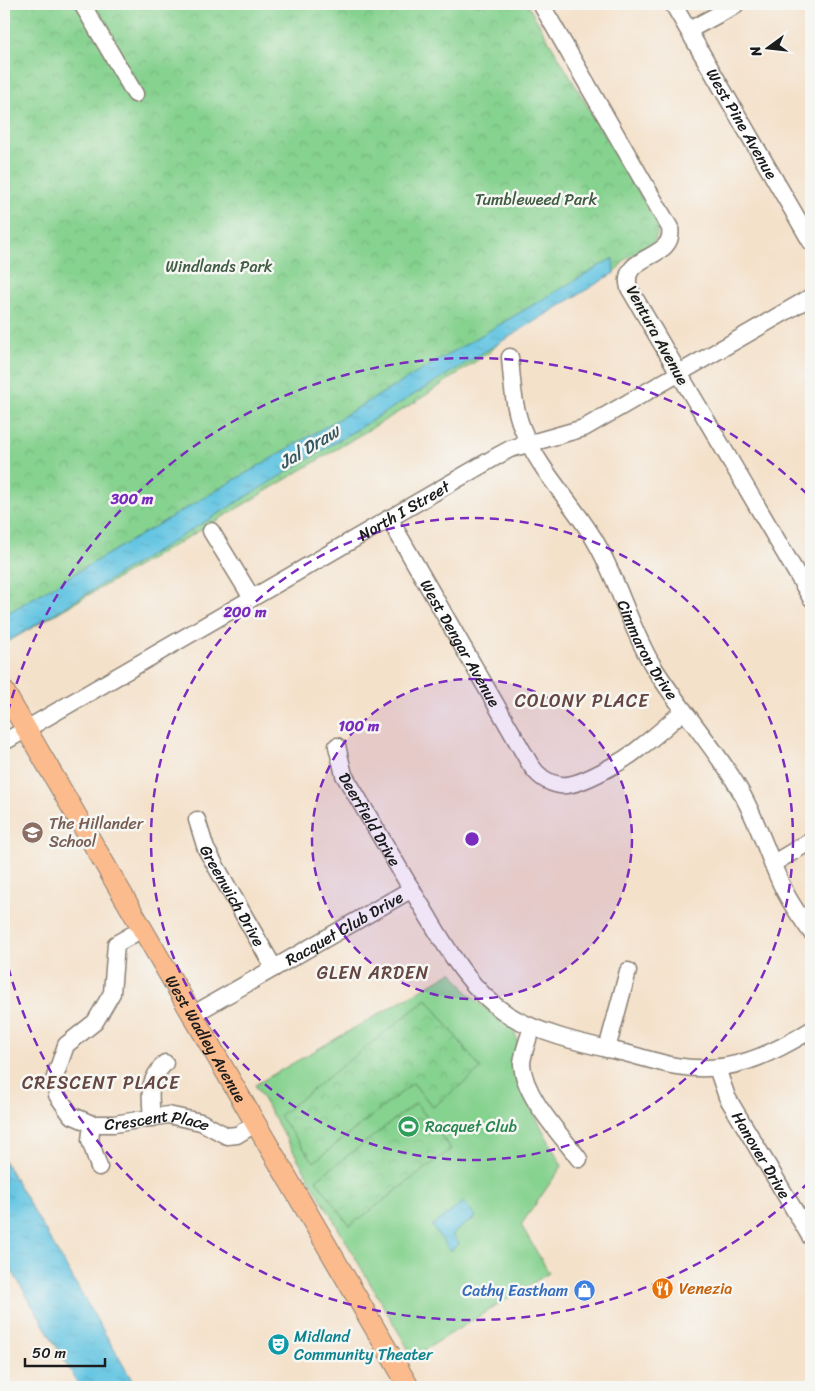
<svg xmlns="http://www.w3.org/2000/svg" width="815" height="1391" font-family="Sriracha,sans-serif">
<defs>
<pattern id="park-crowns" width="20" height="18" patternUnits="userSpaceOnUse" patternTransform="scale(1.25)"><rect width="20" height="18" fill="#86d28f"/><path d="M2 6a3 3 0 1 1 6 0M12 15a3 3 0 1 1 6 0" fill="none" stroke="#73b47b"/></pattern>
<pattern id="water-ripples" width="26" height="14" patternUnits="userSpaceOnUse" patternTransform="scale(1.25)"><rect width="26" height="14" fill="#64c5e2"/><path d="M2 4q2-2 4 0t4 0M15 11q2-2 4 0t4 0" fill="none" stroke="#56a9c1"/></pattern>
</defs>
<rect width="100%" height="100%" fill="#f6f6f2"/>
<filter id="ink" filterUnits="userSpaceOnUse"><feTurbulence type="fractalNoise" baseFrequency=".02" numOctaves="2"/><feDisplacementMap in="SourceGraphic" scale="10" xChannelSelector="R" yChannelSelector="G"/><feConvolveMatrix kernelMatrix="1 2 1 2 8 2 1 2 1" color-interpolation-filters="sRGB"/></filter>
<filter id="wash" filterUnits="userSpaceOnUse"><feTurbulence type="fractalNoise" baseFrequency=".0096" numOctaves="4" result="noise"/><feDisplacementMap in="SourceGraphic" scale="20" xChannelSelector="R" yChannelSelector="G"/><feGaussianBlur stdDeviation="1.12" result="paint"/><feColorMatrix in="noise" values="0 0 0 0 0 0 0 0 0 0 0 0 0 0 0 0 0 1.4 0 .05"/><feComposite in="paint" operator="in"/></filter>
<g filter="url(#wash)">
<rect width="100%" height="100%" fill="#f4e1ca"/>
<path fill="#86d28f" stroke="#517756" d="M452 972 467 992 491 1013 513 1028 518 1042 513 1057 516 1080 562 1166 521 1225 549 1273 413 1357 255 1085Z"/>
<path fill="url(#park-crowns)" stroke="#517756" d="M4 4H527L658 225C658 250 641 248 625 260 621 264 618 269 614 273L508 333 491 351 417 401 216 521 4 644Z
M427 999 481 1069 433 1107 413 1083 314 1162 279 1116Z
M416 1103 451 1149 350 1226 316 1180Z"/>
<path fill="url(#water-ripples)" stroke="#40707f" d="M613 258 614 273 4 644V615Z
M4 1160 136 1387H80L4 1257Z
M464 1202 476 1217 452 1234 459 1244 450 1251 432 1226Z"/>
</g>
<g filter="url(#ink)">
<g fill="none" stroke-linecap="round" stroke-linejoin="round">
<defs>
<g id="minor">
<path d="M82 4 135 94"/>
<path d="M541 4 670 228C676 261 619 253 629 288L811 598"/>
<path id="s1" d="M673 4 811 242"/>
<path d="M689 30 734 6 736 4"/>
<path id="s2" d="M510 357C512 380 513 405 522 428 538 469 571 501 594 539 618 579 629 626 653 666 679 708 713 745 738 787 755 815 765 847 778 877 786 897 799 915 811 932"/>
<path id="s3" d="M389 518 530 764C537 775 546 783 560 785 579 788 627 759 642 746 657 735 670 723 683 711"/>
<path d="M211 531 252 598"/>
<path id="s4" d="M4 742 499 455 510 449 584 428 811 297"/>
<path id="s5" d="M337 746 344 775C370 818 395 862 421 905 445 944 467 988 507 1014 540 1035 591 1045 629 1054 644 1058 660 1063 676 1066 728 1075 769 1056 811 1030"/>
<path id="s6" d="M197 820 206 849 274 968"/>
<path d="M772 864 811 841"/>
<path id="s7" d="M142 929 116 944 112 993 95 1022 66 1045 55 1077 57 1095 71 1115 92 1124H114L168 1115 201 1122 227 1136 237 1135 255 1124"/>
<path id="s8" d="M192 1015 412 889"/>
<path d="M532 1027C529 1037 522 1055 522 1064 524 1097 560 1133 579 1159"/>
<path d="M607 1049 628 971"/>
<path id="s9" d="M717 1068 727 1097 811 1238"/>
<path d="M152 1118C150 1093 147 1082 165 1063"/>
<path d="M92 1124 90 1140 99 1167"/>
</g>
<g id="major">
<path id="s10" d="M4 691 409 1387"/>
</g>
</defs>
<use href="#minor" stroke="#887e73" stroke-width="19"/>
<use href="#major" stroke="#887e73" stroke-width="22"/>
<use href="#minor" stroke="#fff" stroke-width="16"/>
<use href="#major" stroke="#fbbb8c" stroke-width="20"/>
</g>
</g>
<circle cx="472" cy="839" r="160" fill="#7b2cbf" fill-opacity=".12"/>
<g fill="none" stroke="#7b2cbf" stroke-width="2.5" stroke-dasharray="9 6">
<circle cx="472" cy="839" r="160"/>
<circle cx="472" cy="839" r="321"/>
<path d="M809 1182A481 481 0 0 1 4 951M4 727A481 481 0 0 1 809 496"/>
</g>
<defs>
<symbol id="school-disc" viewBox="-11 -11 22 22"><circle r="9.5" fill="#8d6e63" stroke="#f6f6f2"/><path d="M0-5L7-2L0 1L-7-2ZM-4 1L0 2.5L4 1V4Q0 6-4 4Z" fill="#fff"/></symbol>
<symbol id="stadium-disc" viewBox="-11 -11 22 22"><circle r="9.5" fill="#2e9e5b" stroke="#f6f6f2"/><path d="M0-5a6.5 5 0 1 0 0 10a6.5 5 0 1 0 0-10ZM-3.5-1.8h7v3.6h-7Z" fill="#fff"/></symbol>
<symbol id="restaurant-disc" viewBox="-11 -11 22 22"><circle r="9.5" fill="#e8710a" stroke="#f6f6f2"/><path d="M-5-6h1v4h1v-4h1v4h1v-4h1v5L-1.5 .5V6h-2V.5L-5-1ZM5-6V6H3V1.5H1.5Q1.5-4 5-6Z" fill="#fff"/></symbol>
<symbol id="shop-disc" viewBox="-11 -11 22 22"><circle r="9.5" fill="#3f7fe0" stroke="#f6f6f2"/><path d="M-5-2.5h2.3a2.7 3.5 0 0 1 5.4 0H5L5.5 6h-11ZM-1.5-2.5h3a1.5 2.3 0 0 0-3 0Z" fill="#fff"/></symbol>
<symbol id="theatre-disc" viewBox="-11 -11 22 22"><circle r="9.5" fill="#0f9aa8" stroke="#f6f6f2"/><path d="M-5-5.5Q0-4 5-5.5V0Q5 5 0 6Q-5 5-5 0ZM-3.3-2.5H-1v1.5H-3.3ZM1-2.5H3.3v1.5H1ZM-2.8 1Q0 5.5 2.8 1Z" fill="#fff"/></symbol>
</defs>
<g fill-rule="evenodd">
<use href="#school-disc" x="20" y="820" width="25" height="25"/>
<use href="#stadium-disc" x="396" y="1114" width="25" height="25"/>
<use href="#restaurant-disc" x="650" y="1276" width="25" height="25"/>
<use href="#shop-disc" x="572" y="1278" width="25" height="25"/>
<use href="#theatre-disc" x="266" y="1332" width="25" height="25"/>
</g>
<g text-anchor="middle" stroke-width="5" stroke-linejoin="round" paint-order="stroke">
<g font-size="16" fill="#1c1c1c" stroke="#f6f6f2">
<text dy="6" stroke="none"><textPath href="#s1" startOffset="138">West Pine Avenue</textPath></text>
<text transform="translate(658 335) rotate(61)" y="6">Ventura Avenue</text>
<text dy="6" stroke="none"><textPath href="#s4" startOffset="462">North I Street</textPath></text>
<text dy="6" stroke="none"><textPath href="#s3" startOffset="144">West Dengar Avenue</textPath></text>
<text dy="6" stroke="none"><textPath href="#s2" startOffset="328">Cimmaron Drive</textPath></text>
<text dy="6" stroke="none"><textPath href="#s5" startOffset="81">Deerfield Drive</textPath></text>
<text dy="6" stroke="none"><textPath href="#s6" startOffset="84">Greenwich Drive</textPath></text>
<text dy="6" stroke="none"><textPath href="#s8" startOffset="175">Racquet Club Drive</textPath></text>
<text dy="6" stroke="none"><textPath href="#s10" startOffset="402">West Wadley Avenue</textPath></text>
<text dy="6" stroke="none"><textPath href="#s7" startOffset="315">Crescent Place</textPath></text>
<text dy="6" stroke="none"><textPath href="#s9" startOffset="98">Hanover Drive</textPath></text>
</g>
<g font-size="16" fill="#415c44" stroke="#f6f6f2">
<text x="536" y="205">Tumbleweed Park</text>
<text x="219" y="272">Windlands Park</text>
</g>
<g font-size="16" fill="#785e54" stroke="#f6f6f2" text-anchor="start">
<text x="49" y="829">The Hillander<tspan x="49" dy="18">School</tspan></text>
</g>
<g font-size="16" fill="#27864d" stroke="#f6f6f2" text-anchor="start">
<text x="425" y="1132">Racquet Club</text>
</g>
<g font-size="16" fill="#c56008" stroke="#f6f6f2" text-anchor="start">
<text x="679" y="1294">Venezia</text>
</g>
<g font-size="16" fill="#366cbe" stroke="#f6f6f2" text-anchor="end">
<text x="568" y="1296">Cathy Eastham</text>
</g>
<g font-size="16" fill="#0d838f" stroke="#f6f6f2" text-anchor="start">
<text x="294" y="1342">Midland<tspan x="294" dy="18">Community Theater</tspan></text>
</g>
<g font-size="18" font-style="italic" fill="#355761" stroke="#f6f6f2">
<text transform="translate(309 447) rotate(-31)" y="6">Jal Draw</text>
</g>
<g font-size="18" letter-spacing="1" fill="#654642" stroke="#f6f6f2">
<text x="582" y="707">COLONY PLACE</text>
<text x="373" y="979">GLEN ARDEN</text>
<text x="101" y="1089">CRESCENT PLACE</text>
</g>
</g>
<circle cx="472" cy="839" r="8" fill="#7b2cbf" stroke="#f6f6f2" stroke-width="2.5"/>
<g font-size="15" text-anchor="middle" font-weight="bold" fill="#7b2cbf" stroke="#f6f6f2" stroke-width="5" stroke-linejoin="round" paint-order="stroke">
<text x="132" y="504">300 m</text>
<text x="245" y="617">200 m</text>
<text x="359" y="731">100 m</text>
</g>
<rect width="815" height="1391" fill="none" stroke="#f6f6f2" stroke-width="20"/>
<g transform="translate(768 48) rotate(255)" stroke="#f6f6f2" stroke-width="4" paint-order="stroke">
<path d="M0-4L9 19L0 12L-9 19Z" fill="#1c1c1c"/>
<text y="-8" font-size="14" font-weight="bold" text-anchor="middle" fill="#1c1c1c">N</text>
</g>
<path d="M25 1358v8h80v-8" fill="none" stroke="#1c1c1c" stroke-width="2.5"/>
<text x="32" y="1358" font-size="15" fill="#1c1c1c" stroke="#f6f6f2" stroke-width="4" paint-order="stroke">50 m</text>
</svg>
